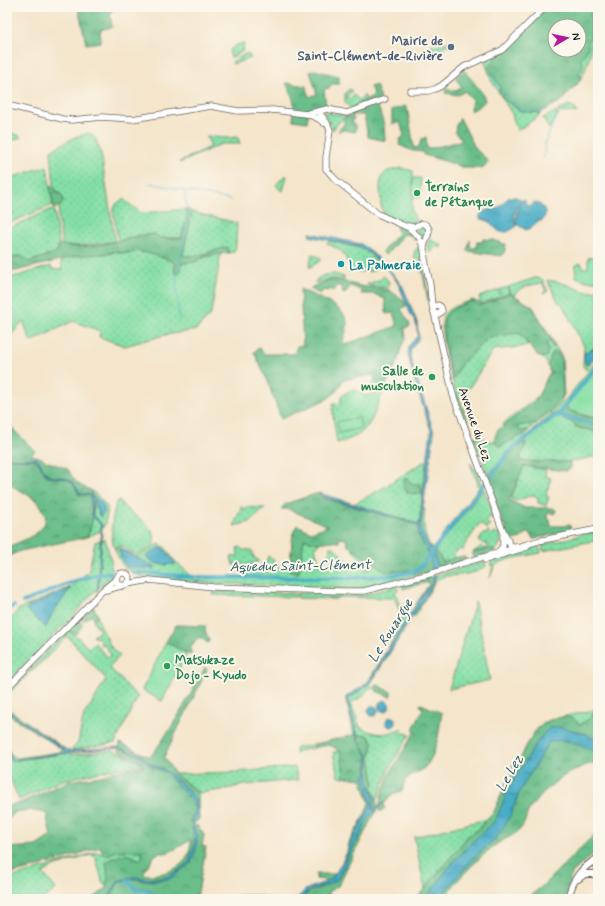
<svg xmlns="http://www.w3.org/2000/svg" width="605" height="906" font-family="Mynerve,sans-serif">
<defs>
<pattern id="grass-dots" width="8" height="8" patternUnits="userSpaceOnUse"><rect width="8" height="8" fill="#84dfa5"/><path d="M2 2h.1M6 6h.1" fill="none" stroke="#71bf8d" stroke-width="1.8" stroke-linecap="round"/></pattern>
<pattern id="forest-crowns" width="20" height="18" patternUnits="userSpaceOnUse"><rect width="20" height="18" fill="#6bbe8a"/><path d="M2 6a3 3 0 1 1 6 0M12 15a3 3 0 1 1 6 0" fill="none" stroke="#579a70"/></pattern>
<pattern id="cemetery-stones" width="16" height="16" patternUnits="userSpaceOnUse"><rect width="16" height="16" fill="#84dfa5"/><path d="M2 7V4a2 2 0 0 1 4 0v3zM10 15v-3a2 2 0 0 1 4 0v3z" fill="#71bf8d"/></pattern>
<pattern id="water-ripples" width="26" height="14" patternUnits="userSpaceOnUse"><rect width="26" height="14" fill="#47acc6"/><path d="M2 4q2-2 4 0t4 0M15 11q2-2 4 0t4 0" fill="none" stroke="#3a8ba0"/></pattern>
</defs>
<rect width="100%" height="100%" fill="#fbf7ec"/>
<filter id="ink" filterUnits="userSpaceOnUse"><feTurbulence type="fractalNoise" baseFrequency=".025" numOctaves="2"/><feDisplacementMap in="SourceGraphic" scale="8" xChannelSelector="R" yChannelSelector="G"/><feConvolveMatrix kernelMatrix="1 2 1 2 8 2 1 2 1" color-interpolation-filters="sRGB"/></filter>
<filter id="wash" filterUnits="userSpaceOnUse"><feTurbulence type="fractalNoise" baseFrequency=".012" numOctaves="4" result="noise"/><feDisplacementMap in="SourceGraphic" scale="16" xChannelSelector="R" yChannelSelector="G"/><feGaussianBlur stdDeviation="0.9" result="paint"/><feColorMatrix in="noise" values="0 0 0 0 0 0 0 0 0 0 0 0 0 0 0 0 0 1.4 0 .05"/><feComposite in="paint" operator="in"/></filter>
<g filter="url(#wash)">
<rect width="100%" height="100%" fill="#f4e5cb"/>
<path fill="url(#grass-dots)" stroke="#507e60" d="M547 7H592C594 32 593 59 580 80L577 74 579 50V26H555L510 104 520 111 540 113V115L517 131 512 114 491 80 485 62 487 59 498 54Z
M455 41 433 52 431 45Z
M244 43 243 51 231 58 229 51 234 46Z
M245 54H248L251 58 233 64 232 62Z
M350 89 352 91 347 96 349 99 354 95 359 100 364 95 366 100 355 108 353 107 350 108 345 102V93Z
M569 105 575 108 577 113C569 111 563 115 557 111Z
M323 112H325L347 116 338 123 333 130Z
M555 112 558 114 549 129 543 118Z
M7 132 18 135 21 137 7 143Z
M90 133 95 138 101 153 115 241 90 245 65 246 62 243 58 216 61 194 55 190 54 187 51 150 75 137Z
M206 136 226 138 238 137 240 144H221L180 163 179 162 211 146Z
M47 166 53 205 7 224V179Z
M402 168 413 171 412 211 416 220C406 228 396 222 385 218L381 206 380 186 381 178 387 171Z
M284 176H287L283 191 280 190 276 185Z
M123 199 141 213 187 209C187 219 184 229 181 238H160L155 234 140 235 118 241 113 210 116 204Z
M54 208 59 244 57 252 29 262 19 255 7 260V229Z
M192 212 237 223 236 246 234 252 229 253 227 247 195 256H184L182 255Z
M417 231a5 5 0 1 1 10 0a5 5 0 1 1-10 0Z
M429 240H430L442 245 440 248 435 246 432 252H430C426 249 427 244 429 240Z
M329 241 364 249 379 263 373 271 356 272C347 266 348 260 342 252 338 248 332 246 327 244Z
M420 247 429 300 428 301 423 274 420 269 422 267 418 258 415 260C413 254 414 249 420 247Z
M116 251C124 257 133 250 141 252 149 253 171 259 175 264V271L181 268 182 263 195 262 199 259 221 253 211 314 196 330 165 335 125 346 99 337 100 331 73 321 31 342 23 321 7 340V279L51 266 52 269 62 270 61 260C67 258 74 256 80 255 91 253 106 257 116 251Z
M312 254 321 258V260L309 268Z
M334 274 344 277V280L331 279 315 283 317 279 324 275Z
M384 276 389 282 388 288 370 286 367 284 379 280Z
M547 280 559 282 587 292 598 291V355L586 370 583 366 584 346 561 302 559 303Z
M514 295 533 307 562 357 564 395 558 404 529 430 519 442 511 448 488 475 473 436 494 442 505 422 538 397 549 374 550 373 547 363 530 346 510 309Z
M473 300 480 303 487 312 515 324 528 346 493 350 468 390 459 397 472 432 470 433C462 413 432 330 445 313 451 306 464 303 473 300Z
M598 359V364L562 409 557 413 551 415 552 419 559 417H562L564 420 573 422 576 427 598 432V456L570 462 519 461 526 443H523L529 438 531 432 567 398Z
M375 378 379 385 385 387C372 416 374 434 337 443L333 416V404L341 403V396L351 390H356L365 396 373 394 375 391 372 386Z
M425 461 426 463 419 524 354 504 381 489Z
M470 463 477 472 482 488 432 551C418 536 420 526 423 508L425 509C423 525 423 534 432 549L479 487Z
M524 466 546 470 545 476 551 478 546 495 549 497 546 506 538 503V498L534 495C525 496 520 503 511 499Z
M484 489 495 518 493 519 492 517 488 518 485 521 490 525 487 529 480 523 463 548 464 549 463 551 460 549 454 554 455 559 443 562 435 550Z
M91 490 99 497 108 508C104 528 107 529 87 537 93 524 94 504 91 490Z
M119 500C121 502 122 505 124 507 135 517 161 528 153 546L137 555 122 546 114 547C109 532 113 517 116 502Z
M241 507H243V510H246V507L265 508 250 522 234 526Z
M488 531 492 535 495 532 497 534 500 532C502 540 500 546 494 552L490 549 473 552 482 546 485 549 488 547 487 544H484L479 541 483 534H486Z
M593 532 595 538 598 537V540L543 551 542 545Z
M293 533 316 541 319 544 315 547 319 563 322 567H327L332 565 329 553 330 547H334L347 560 345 561 351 567 361 559 354 552 348 542 412 571 415 575 370 588 356 589 202 583 140 576 134 574 123 566 114 548H121L137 557 159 544 165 547 174 560 197 581 200 580 198 577 235 578 245 577 247 565H233L231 557 238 556 237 548 239 547 243 550H250L253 552V556L258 560V562L252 563V568L261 569 262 563H266L268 556 274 560 272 564 280 569 284 564 290 562Z
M105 539 111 560 112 570 111 577 92 594 72 617 7 682V623L19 609 75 585 89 570 95 542Z
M538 546 539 547 541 553C531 555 501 559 495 566 493 569 492 574 490 578L493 565H490L492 560Z
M483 562 485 563 486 566C475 576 457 574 443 577L440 578 434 584 436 575Z
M393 587H397L398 590 395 592 402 613 400 620C399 613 399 603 393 598L340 597 335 599 298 598V593L357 595 366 594Z
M214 591 294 593 296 594V597L213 595Z
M475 602 490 680 449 689Z
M404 615 409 622 370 685 372 686 373 689 369 688 362 697 351 703 360 727C370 732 381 736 392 732 395 731 397 729 401 729L402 734 404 733 410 734 389 769 377 800 372 788 374 784 370 756 373 744 368 735H354L346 699 348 695 362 687 369 680 398 631Z
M97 617 111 647 120 656 109 667 138 697 115 743 71 750 78 743 84 714 91 705 106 679 67 636 37 667 35 668 29 673 28 671 65 633 67 634 68 633 67 631 68 630 80 639 88 648 95 643 105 655 109 657 111 655 104 644 101 645 100 640 98 637 95 638 93 636 100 631 94 622V619Z
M26 673 28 675 7 696V692Z
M7 708 67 750H70L71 755 113 750 140 763 143 766H128L63 780 19 800 7 771V747L11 754 16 758 59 752 62 750 60 748 7 714Z
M597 709 598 734 561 717Z
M315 744 314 748 298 751 295 754V749L297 747 308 746Z
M295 767 298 780 244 785 222 790 199 793 175 774 235 772Z
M487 819 479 829 469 835 425 889 414 837Z
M143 849 142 860 111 876 106 884H103L96 859 95 856 91 855 53 867 43 873 56 889 44 899H7V879L97 852 102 854C111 847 131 849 143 849Z"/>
<path fill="url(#forest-crowns)" stroke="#446d53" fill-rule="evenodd" d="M78 7H119L110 12 112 27 100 30 101 42 86 44Z
M547 7H590L591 36C588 40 589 42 588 47 587 51 584 55 581 59L583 63 582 69 577 74H580V80L577 85 569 92 563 100 540 113 520 111 515 106 507 102 499 92 500 86 488 67 494 61 496 57 508 48ZM555 26H579V50H555Z
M314 70 339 76V84H331L329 88 324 89 326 107 309 111 307 122 293 120C295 104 294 97 286 83L306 86 309 97 317 94 310 72Z
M464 70 483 94 485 101 480 106 471 111 472 100 465 91 458 95 445 93 446 88 456 91 462 87 455 78Z
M376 85 381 99 355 108 354 106 374 95 370 87Z
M377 103 384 125 385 141 368 137 364 115H352L351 113Z
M406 106 408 112 414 148 419 147 421 140 426 137 427 149 462 141 460 137 455 133 456 125 460 118 475 148 489 162 482 168H465L448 162 424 155 423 152 413 151 399 145 400 139 404 136 400 122 392 124V110Z
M347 116H352L354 118 352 121 356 127 355 132 345 130 338 131 344 124V119Z
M50 187H54L55 190H57C59 196 64 194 63 203L56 208H54Z
M187 209 192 212 183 255C193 259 215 250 227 247L229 253 210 255 199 259 195 262 182 263 180 272 177 274 175 273V264L170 260 140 251 122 253 116 251 114 252 103 254 77 256 7 273V261C18 256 20 253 29 262L57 252 59 244C89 253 125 237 155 234L160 238H181C184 230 187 219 187 209Z
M398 225 410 231 417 238 415 240 410 235 404 234 386 255 382 252 399 232 396 228Z
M483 239 494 240V241L501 242V244H506L505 250 502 256 467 251 470 240V246L472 248H476L477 242H483Z
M330 280 346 282 360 286 389 290 403 300 406 306 401 309 409 322 410 326 405 328 406 339 402 345 397 363 385 387 379 385 373 375 343 380 336 392 327 399 281 419 268 382 254 352 259 348 264 354H294L297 346 303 345 300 289C313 296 346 306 347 323 348 330 343 337 343 344L344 345 397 326 393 313 386 314 385 299 374 294H361V290L350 286 345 294 342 293 343 288 338 285 334 291 329 289 328 291 324 290 320 294 310 289 312 287Z
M510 293 532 307 555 347 553 348 549 341 547 342 548 351 546 357H539L519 333 489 337 461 364 453 380C449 367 439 328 446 316 450 308 464 305 472 301L479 305H482Z
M554 351 557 352 561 357 563 394 562 399 558 404 537 423 518 426 520 431 528 430V432L499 447 494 440 497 431 535 402 548 376 552 373 547 365C551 361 550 355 554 351Z
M565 407C573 414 587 417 598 419V432L576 427 573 422 564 420 563 416 560 414Z
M7 420 14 430 35 451 31 455 40 457 46 461 68 469C74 481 77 485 91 490 95 507 94 522 87 537L20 551 7 557V547C20 542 53 531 44 512 42 508 40 504 37 501 28 494 17 489 7 483Z
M523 443H526L519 461 570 462 571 468 567 469V471L524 466 509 500 525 508H552L556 510 555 514 548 512 547 518 550 520 551 526H564L569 524 572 530 534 539 531 534 527 533 521 538 510 541 488 483C498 468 508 453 523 443Z
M407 478C411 483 413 485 420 484L422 493 418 494 415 493C409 495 407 492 403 488L404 479Z
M318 493 322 498 419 525 418 532 431 554 435 550 443 562 457 557H465L466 560 439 570 415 575 410 570 385 572 375 563 368 570H366L367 560 358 552 348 546 346 539 339 538V542L331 541 318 543 304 539 299 573 290 572 293 533 297 525 311 532 328 526 288 509H281L285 504Z
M490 549H493L494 552 473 558V552Z
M436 575 434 584 414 618 410 614 429 584 427 582 403 589 402 585Z
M94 607 98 616 94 619 92 616 88 617 83 621 80 618 90 608Z
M78 620 83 624 77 633H71L68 630Z
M176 625 206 626 205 630 209 640 208 643 199 637 191 646V655L166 642Z
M205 667 207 670 164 757 175 774 198 793 199 819 193 825 198 826 204 835 202 846 206 847 197 898 175 897V899H92L107 888 106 884 108 880 106 862C118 856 127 850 139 860L142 858V851H118L107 855 103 854 100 847 49 864 47 862 42 866 7 875V848L36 846 51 836 46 813 28 810 15 812 9 819H7V806L20 803 69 781 101 776 124 769 144 767 141 762 119 751 120 743 150 757C173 728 188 699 205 667ZM189 841H191C190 846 189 855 186 859 176 872 160 875 145 875L144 871 155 855 160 853H168Z
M376 684 391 692V697L376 691 377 689 374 688V687Z
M421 704 442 713C439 729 438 748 429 762 422 775 403 772 403 790L391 795 384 804 385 808 382 811H379L381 796 389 775 414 733V727L423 709 420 706Z
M598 706V762C590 764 582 766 575 770 557 778 540 794 529 810 526 815 526 822 522 827 518 834 502 840 494 846 474 862 459 878 443 899H416L469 835 479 829 487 818 493 814 506 783 514 772 512 765C525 756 521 754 528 743 536 727 546 718 564 717 571 717 575 718 579 725L590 718Z
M354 735H368L373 744 370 756 374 784 372 788C378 800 380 810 371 820L338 886 328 892 333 899H302L308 893 325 886V880L316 879V874H336L347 852 348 844 365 814 369 802 361 779 344 777 341 752C336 751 336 748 332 746 326 744 319 747 314 748L315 744Z
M598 831V850L572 873 565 899H526L541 887Z
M237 895H257L274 899H230Z"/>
<path fill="url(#cemetery-stones)" stroke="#507e60" d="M507 287 509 293 481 304 479 297Z"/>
<path fill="#84dfa5" stroke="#507e60" d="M413 178H421L420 198H413Z
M598 256V281H587L576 277 575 266 580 263 582 264 583 268H588V258Z
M535 278 542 279 548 291 543 293 546 291 542 283C532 285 520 286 514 295L510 293 508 287Z
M598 366V419L568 410 567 404Z
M359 417 361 428 339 433 337 422Z
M166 642 187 654 162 701 142 690Z
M333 752H341L344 777H338Z"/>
<path fill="url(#water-ripples)" stroke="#326471" d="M510 197H516L520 199C518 209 510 217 517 226 493 244 498 219 480 219V215C489 206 490 212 498 208 503 205 504 200 510 197Z
M521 200H525V203L528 206 532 205 533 202C542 204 549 210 543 220L537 222 531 228 526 230 516 224C515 213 519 210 521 200Z
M310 233 361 244 371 251 389 269 403 287 417 322 419 338 411 349 410 357 434 433 420 529 429 547 434 552 438 569 432 570 430 555 418 534V525L323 497 319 493 419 524 431 431 413 376 408 354 409 346 418 335 415 320 410 313 399 285 393 276 371 254 359 247 309 236Z
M598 347V352L588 364 586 365 584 359 585 352Z
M7 458 19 459 37 458C42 462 42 470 47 474 51 477 55 477 59 477 71 477 76 485 80 494H90L92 496 93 515 101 523 102 527C102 549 99 570 98 591L97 592 101 529 100 524 92 516 90 497 89 495H79C77 490 74 485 70 481 63 476 53 481 45 474 42 470 40 464 37 460L7 459Z
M94 496 103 505 105 511 100 517 95 504Z
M158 548H163L176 564C166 565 152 566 146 556Z
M119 550H122L155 567V568L153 569 127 567 122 560Z
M434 575H436V577L428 592 370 683 363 689 348 699 360 742 369 757 368 779 374 797 373 810 384 802V803L369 817 337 880 331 883 309 891 301 899H296L305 890 332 879 349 851 350 843 369 810 371 803 364 776 367 772V755L358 740 346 700V697L364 686 369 680C384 655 400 631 415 606 420 597 433 585 434 575Z
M71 588 52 614 46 628 27 610 28 607Z
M378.5 706a5.5 5.5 0 1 1 11 0a5.5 5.5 0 1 1-11 0Z
M368 711a5 5 0 1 1 10 0a5 5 0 1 1-10 0Z
M7 710 68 751 118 747 143 756 151 764 162 768 173 776 183 785 195 799 197 807V814L193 822 191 824 190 822 195 809 193 803 188 796 165 772 149 765 144 759 122 749 113 748 77 752 11 761 9 758 7 748 12 760 65 752 64 750 7 712Z
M386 722a5 5 0 1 1 10 0a5 5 0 1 1-10 0Z
M561 727 586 734 598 741V752C580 745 568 737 549 742L520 791 509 819 496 838 474 858 438 899H425L454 861 472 842 494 822 498 814 509 788 539 739 549 728Z
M193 826 198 836 195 853 191 863 175 875 170 879 150 881 133 879 119 882 109 899H107L119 880 133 877 150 879 167 877 176 872 189 862 195 841 192 827Z"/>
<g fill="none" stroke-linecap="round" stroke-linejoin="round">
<path stroke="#47acc6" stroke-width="1" d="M491 74C493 81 515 108 521 110 528 113 536 110 543 111
M544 158 545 143 554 121 563 109
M150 183 231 200
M7 300 20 319
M179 319 176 284 188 212 184 191
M194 581 205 582"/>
<path stroke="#47acc6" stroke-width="4" d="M557 415 598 425
M531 434 560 412 598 365
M133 572 194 577
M198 577 346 578 386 576 412 572 419 569 510 451 530 435
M23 602C50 592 82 575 111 573
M7 609 14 606
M127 880 136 889 151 891"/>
</g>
</g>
<g filter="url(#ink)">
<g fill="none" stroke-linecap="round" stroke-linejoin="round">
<defs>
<path id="tertiary" d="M410 91H428L435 89 441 86 464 67 502 50 545 7
M7 105 62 119 72 120 102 117 132 119 211 106 238 111 273 110 306 114 327 109 347 113 385 99
M318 111 327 123 330 130 326 157V169L336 180 378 214 409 228 419 237 424 249
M307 114 319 119 324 123
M407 226C410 226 414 227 416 226 420 225 423 221 427 226 433 231 424 241 424 248 424 260 428 273 430 285 431 294 431 304 434 313L439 314 442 311 441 307 438 305 435 306 433 309
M434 312 453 395 501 526 510 545 512 546H516
M499 551 503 546V534
M485 560 527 547
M128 584 150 580 213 587 340 591H364L430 574 463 563 538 541 598 529
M106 590 128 584 130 578C128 573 124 572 119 574L117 578V583L122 586
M7 688 104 589 116 579"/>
<path id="secondary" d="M598 858 596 865 598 872
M578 879 585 874H598
M568 899C572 880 581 868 598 858"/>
</defs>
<use href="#tertiary" stroke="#686259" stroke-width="7"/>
<use href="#secondary" stroke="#686259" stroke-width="8"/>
<use href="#tertiary" stroke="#fff" stroke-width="5.5"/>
<use href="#secondary" stroke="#fff" stroke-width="6"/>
</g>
</g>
<circle fill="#5c6f8a" stroke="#fbf7ec" stroke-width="1.5" cx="451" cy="47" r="4"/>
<g fill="#2e9e5b" stroke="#fbf7ec" stroke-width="1.5">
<circle cx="417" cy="193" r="4"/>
<circle cx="432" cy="377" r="4"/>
<circle cx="167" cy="666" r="4"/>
</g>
<circle fill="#0f9aa8" stroke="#fbf7ec" stroke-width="1.5" cx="341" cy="264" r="4"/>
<g text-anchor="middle" stroke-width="4" stroke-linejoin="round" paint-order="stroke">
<g font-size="13" font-weight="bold" fill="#4e5e75" stroke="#fbf7ec" text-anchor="end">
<text x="443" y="45">Mairie de<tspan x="443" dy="15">Saint-Clément-de-Rivière</tspan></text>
</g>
<g font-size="13" font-weight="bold" fill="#27864d" stroke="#fbf7ec" text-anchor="start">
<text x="425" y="191">Terrains<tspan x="425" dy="15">de Pétanque</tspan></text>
<text x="424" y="375" text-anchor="end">Salle de<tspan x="424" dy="15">musculation</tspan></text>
<text x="175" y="664">Matsukaze<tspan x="175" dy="15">Dojo - Kyudo</tspan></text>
</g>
<g font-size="13" font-weight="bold" fill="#0d838f" stroke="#fbf7ec" text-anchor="start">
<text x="349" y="269">La Palmeraie</text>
</g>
<g font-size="13" fill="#1c1c1c" stroke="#fbf7ec">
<text transform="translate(476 424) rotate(71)" y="5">Avenue du Lez</text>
</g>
<g font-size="14" font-style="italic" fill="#2f5d68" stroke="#fbf7ec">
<text transform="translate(300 565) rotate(-1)" y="5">Aqueduc Saint-Clément</text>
<text transform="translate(390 630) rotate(-58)" y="5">Le Rouargue</text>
<text transform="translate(509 773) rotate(-60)" y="5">Le Lez</text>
</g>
</g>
<rect width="605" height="906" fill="none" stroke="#fbf7ec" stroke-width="24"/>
<g transform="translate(567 38) rotate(81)"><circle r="19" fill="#fbf7ec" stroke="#a29f99"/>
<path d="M0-3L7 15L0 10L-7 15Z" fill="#b5179e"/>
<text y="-6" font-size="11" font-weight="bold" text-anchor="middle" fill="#1c1c1c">N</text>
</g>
</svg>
